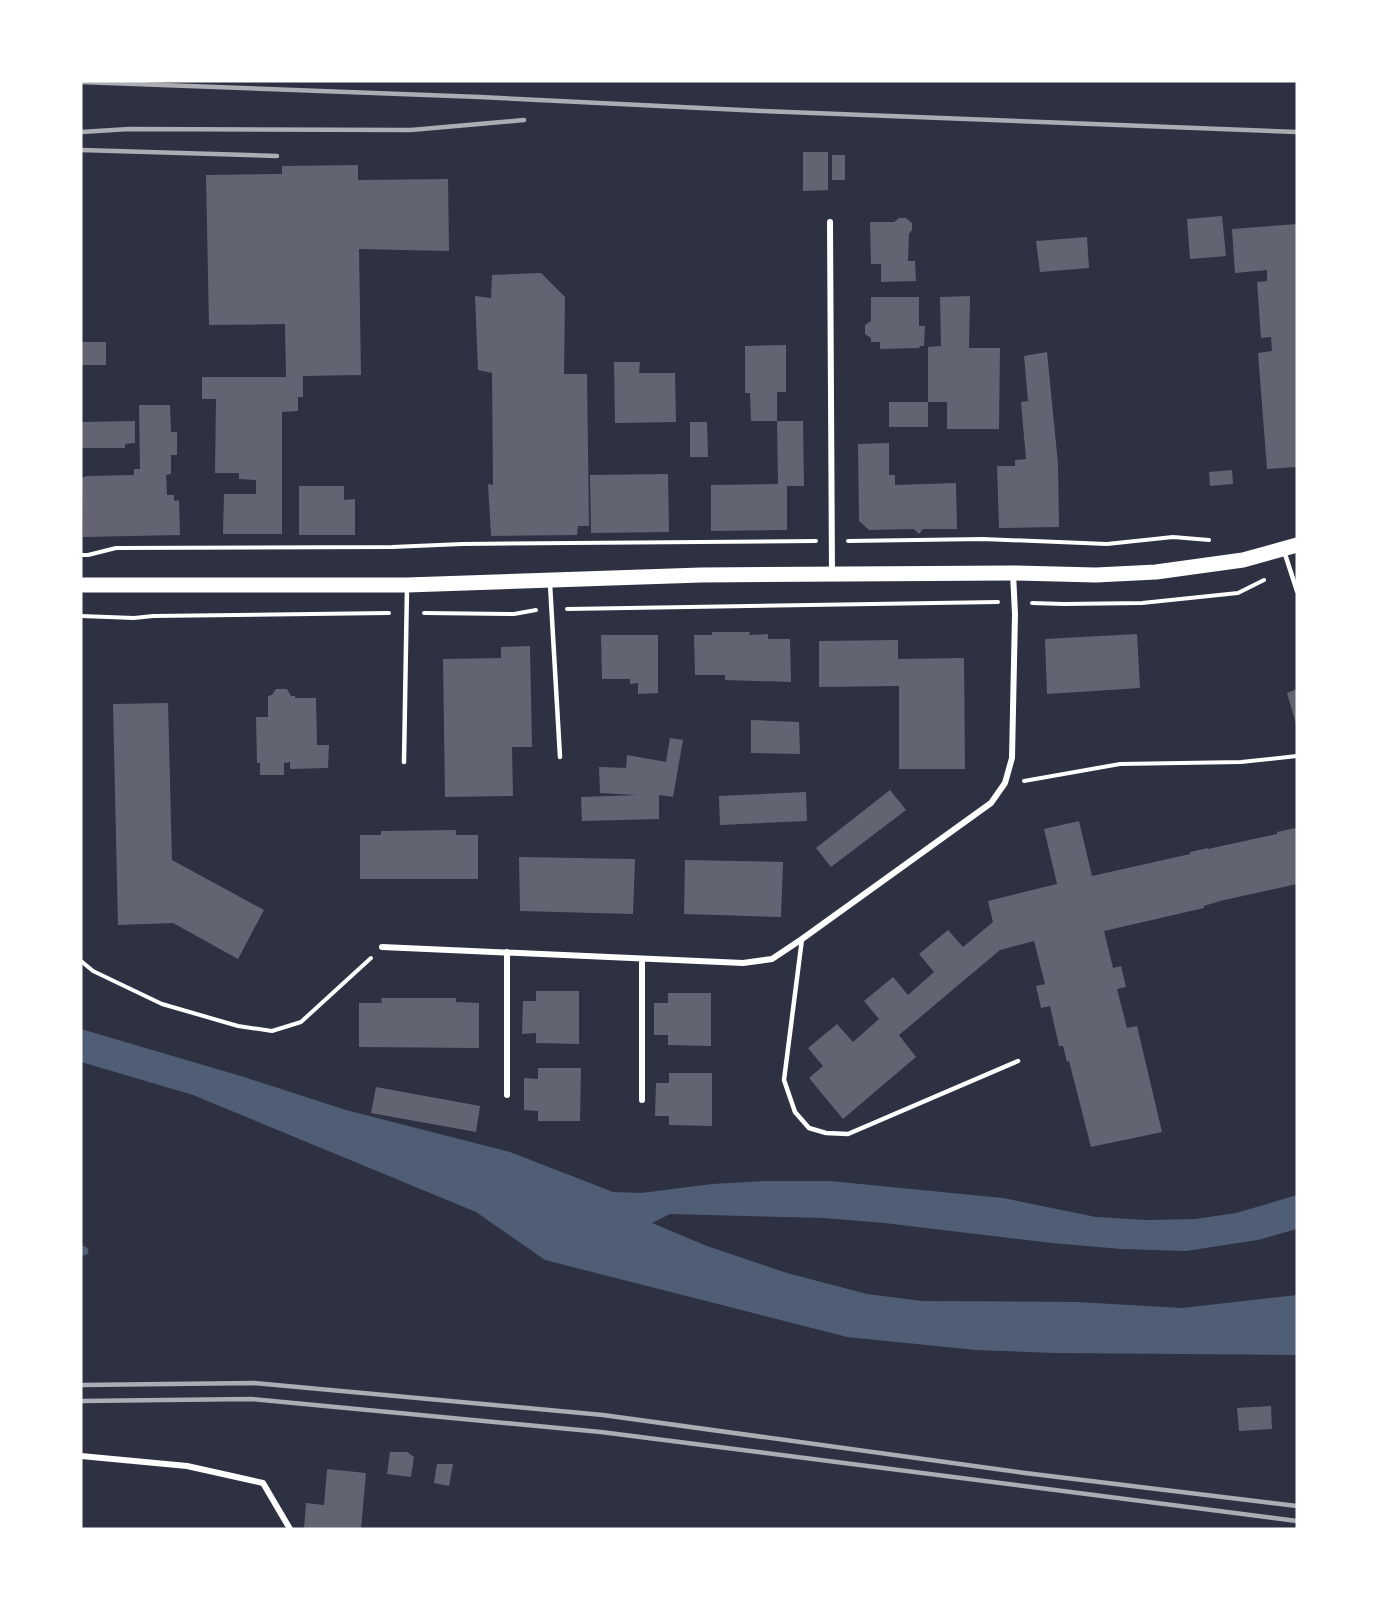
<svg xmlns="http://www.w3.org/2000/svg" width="1378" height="1610" font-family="Arial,sans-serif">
<rect width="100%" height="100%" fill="#2d3142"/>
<path fill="#4f5d75" d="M81 1029 244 1077 346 1110 510 1152 613 1192 641 1193 712 1184 764 1181H830L1003 1198 1096 1217 1147 1220 1195 1219 1236 1213 1297 1195V1229L1258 1240 1186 1251 1121 1249 1052 1243 884 1223 824 1218 670 1214 652 1223 707 1246 787 1273 867 1294 922 1301 1077 1302 1182 1308 1297 1295V1355L1054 1353 976 1350 847 1337 545 1260 476 1212 193 1095 81 1062Z"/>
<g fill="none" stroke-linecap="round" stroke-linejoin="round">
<path stroke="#4f5d75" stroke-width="9" d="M81 1250 84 1251"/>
</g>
<path fill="#626471" d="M803 152H828V190L803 191Z
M832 155H845V180H832Z
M358 165V180L448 179 449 251 359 249 361 375 303 376V397H298V411L282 412V534H223L224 494H256V480L239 479V473H215L216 399H202V377H286L285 324 209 325 206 175 282 174V166Z
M1222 216 1226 256 1190 259 1187 219Z
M899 218H906L912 223V230L909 234 908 261H915L916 281 881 282V264H871L870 222H894Z
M1297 224V467L1267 469 1258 353 1272 351 1271 337 1261 338 1257 282 1267 281V270L1235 273 1232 229Z
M1087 237 1089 268 1040 272 1036 241Z
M541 273 565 297 564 374H587L589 526H578L577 535 491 536 488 484 493 485 492 373 478 370 475 296 491 298 492 275Z
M970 296 969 348H1000L999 429H947V402H928V347L941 346 940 297Z
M871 297H919V326H925L924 346H919L920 348 880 349V342H871V338L865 334V325L871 321Z
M81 342H106V365H81Z
M786 345V392H777V421H751L750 393H745V346Z
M1047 352 1058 464 1059 527 999 528 997 466H1015V460L1026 459 1021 402 1028 401 1024 356Z
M614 362H640L639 373H675L676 422 615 423Z
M889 402H928V427H889Z
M139 405H170L171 432H177V455H171V474L166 475 167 495H174V501L179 500 180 535 83 537 82 478 86 476 134 475V469H140Z
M135 421V443L125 444V448H81V422Z
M777 421H803L804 486H787V530L711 531V485L778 484Z
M690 422H707L708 457H690Z
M889 443V475H895V485L956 483 957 529H923L919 534 914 529 869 530 859 521 858 444Z
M1232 470 1233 484 1210 486 1209 472Z
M668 474 669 532 591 533 590 475Z
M299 486H344V500L355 499V535H299Z
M712 632H750L749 635 768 634V639H790L791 682 725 680V675H695L694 635H712Z
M1137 634 1140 688 1047 694 1045 639Z
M601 635H658V693L638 694V683L630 684V679H602Z
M898 640V659L964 658 965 769H899V686L819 687V641Z
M530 646 532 747H512L513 796 445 797 443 659 501 658V647Z
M276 689H287L291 696H295V698H316L317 745H329L328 768 290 769V762L284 763V775H260V763H257L256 717H268V696L272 695Z
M1297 689V724H1296L1287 693Z
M168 703 172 860 264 910 238 959 173 923 118 925 113 704Z
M751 720 799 722 800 754 751 753Z
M670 738 683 740 673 797 659 795V819L582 821 581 797 637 795 600 793 599 767 626 768 627 755 666 762Z
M890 790 906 810 831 867 816 848Z
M806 792 807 821 720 825 719 796Z
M1079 821 1092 876 1190 854V852L1208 848V849L1277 834V832L1295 828 1297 829V884L1220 901 1204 906V908L1104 931 1113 968 1121 966 1126 987 1117 989 1127 1028 1137 1026 1162 1132 1091 1147 1069 1061 1067 1062 1063 1046H1059L1050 1006 1041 1008 1036 986 1045 984 1034 941 1000 950 899 1035 916 1057 843 1119 809 1078 823 1066 808 1048 837 1024 853 1042 879 1019 864 1001 893 977 908 995 934 972 919 954 948 930 963 947 993 922 988 901 1057 884 1044 829Z
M456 830V835H478V879H360V835H381V831Z
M519 857 635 859 633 914 520 911Z
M685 860 783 862 781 917 684 914Z
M536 991H579V1044L536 1043V1033L522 1034 523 1001H536Z
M668 993H711V1046L668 1045V1035H654V1003H668Z
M381 998H456V1002L479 1003V1048L359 1047V1003H382Z
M538 1068H581L580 1121H538V1111L524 1110V1078L538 1079Z
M669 1073H712V1126L669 1125V1116H655L656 1083H669Z
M376 1087 480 1106 476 1132 371 1113Z
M1271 1406 1272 1429 1239 1431 1237 1408Z
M390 1452H407L414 1457 411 1477 387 1474Z
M437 1464H453L449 1486 434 1483Z
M327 1469 366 1473 361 1529H304L306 1503 324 1505Z"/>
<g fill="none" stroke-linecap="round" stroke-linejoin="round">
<path stroke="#fff" stroke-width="4" d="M848 541 983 539 1107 544 1173 537 1209 540
M81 555H88L116 548 392 547 462 544 816 541
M1032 603 1064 604 1142 603 1238 593 1264 580
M567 609 998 602
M424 613 514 614 536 610
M81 616 134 618 153 616 389 613
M1024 781 1120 764 1241 762 1297 756
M81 961 93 971 162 1004 238 1026 272 1031 301 1022 371 958"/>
<path stroke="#fff" stroke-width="4.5" d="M1284 551 1297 591
M550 584 560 757
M404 762 407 587
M802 939 784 1080 795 1112 809 1128 826 1133 848 1134 1018 1061"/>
<path stroke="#fff" stroke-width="6" d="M830 222 832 573
M382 947 743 963 772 959 802 939 991 803 1005 783 1012 758 1015 614 1013 573
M507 952V1095
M642 960V1100
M81 1456 187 1466 263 1483 290 1529"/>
<path stroke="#fff" stroke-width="15" d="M81 585H407L701 575 1013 573 1096 575 1156 572 1243 560 1297 545"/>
<path stroke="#abadb3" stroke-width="4.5" d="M81 82 480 97 762 111 1297 132
M81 132 129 129 411 130 524 120
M81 150 277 156
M81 1385 254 1383 603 1415 1025 1473 1297 1506
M81 1401 251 1399 601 1432 1297 1521"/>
</g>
<rect width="1378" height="1610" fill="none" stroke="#ffffff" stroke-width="165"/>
</svg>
